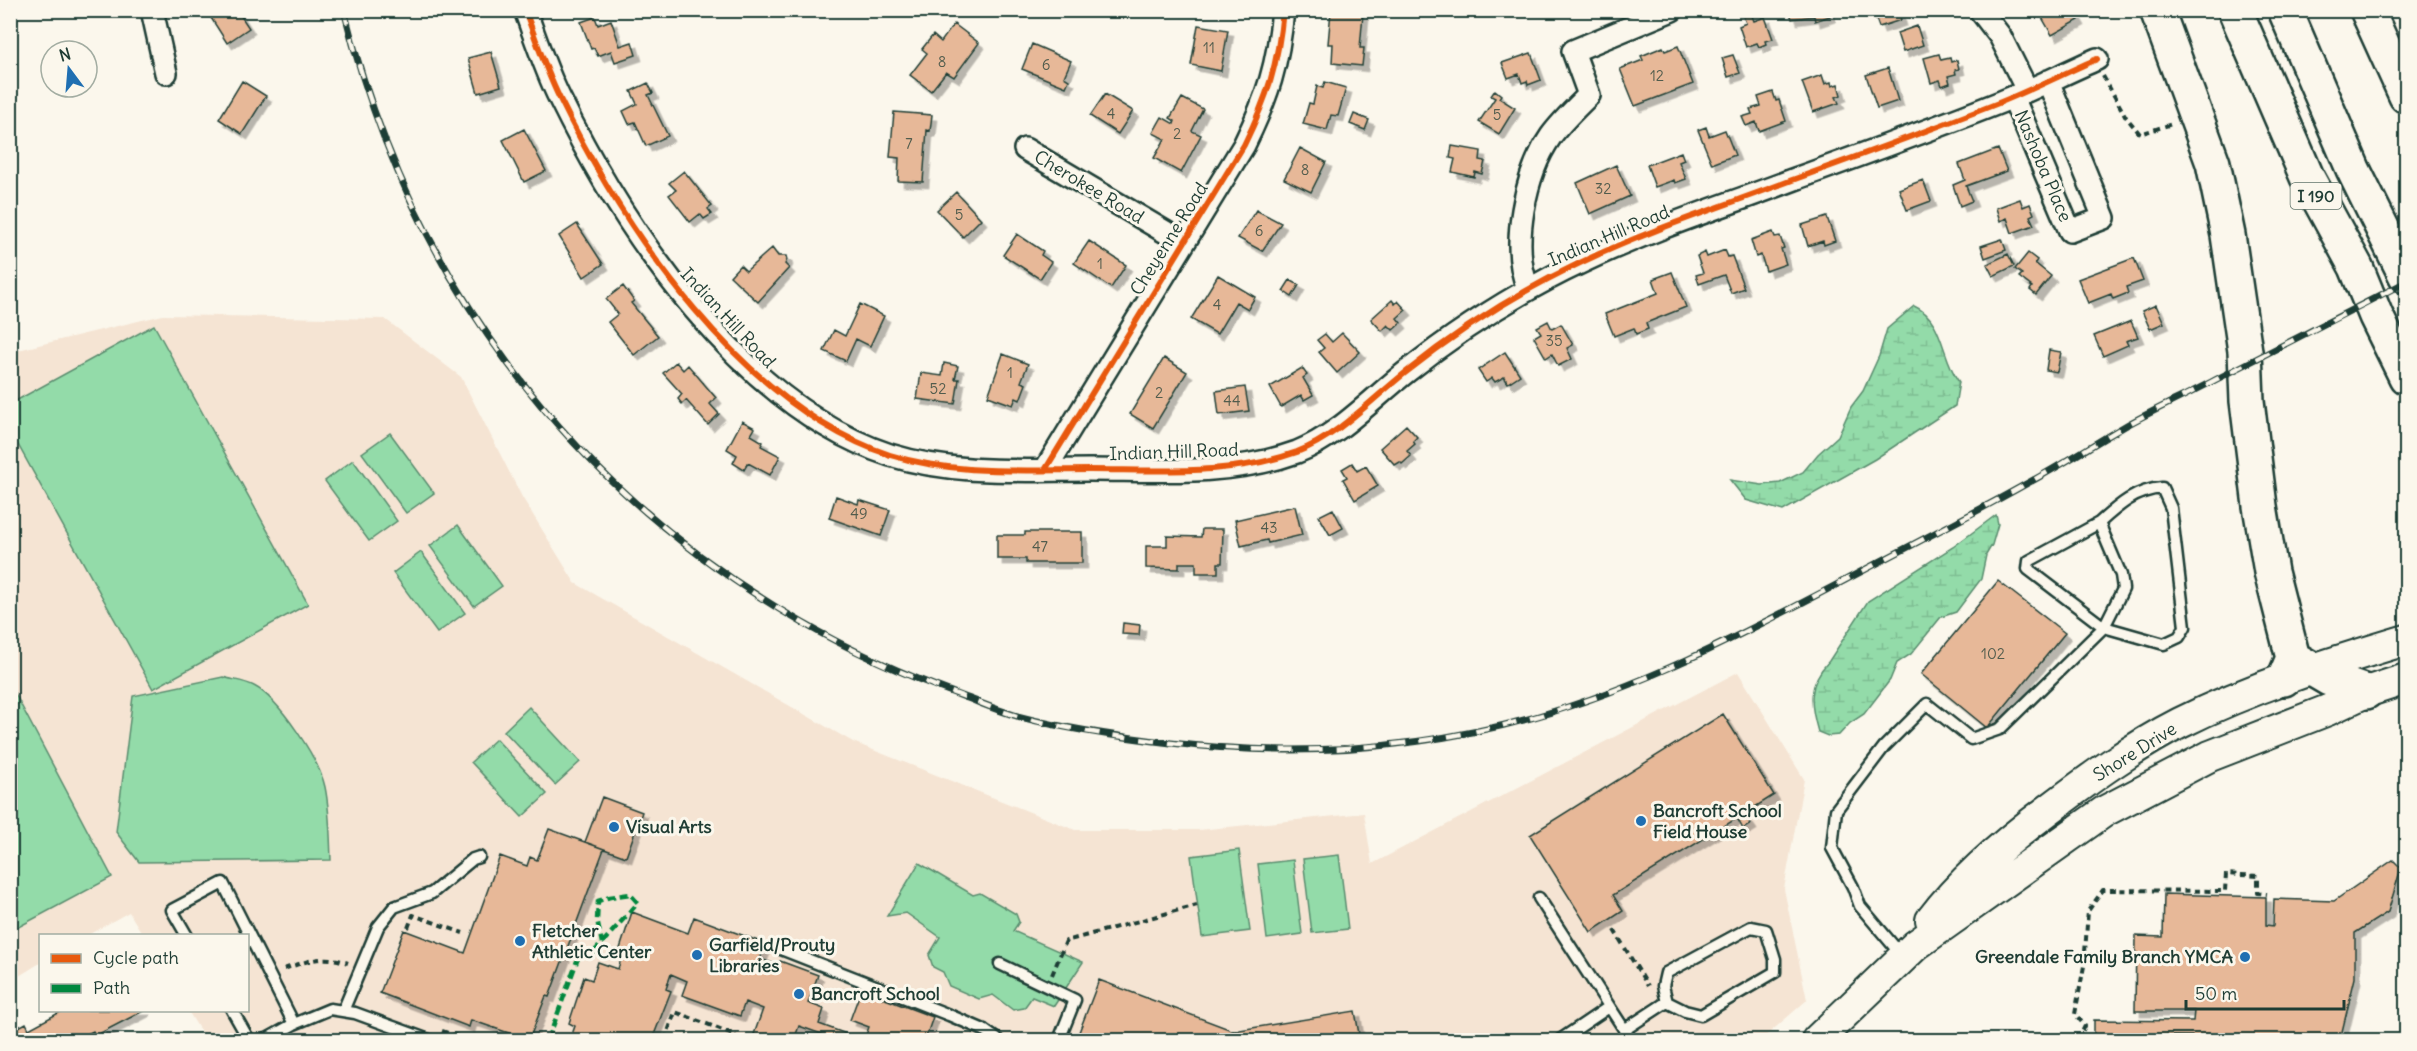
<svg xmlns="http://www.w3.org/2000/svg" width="2417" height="1051" font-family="Delius,sans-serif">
<defs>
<pattern id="wetland-marsh" width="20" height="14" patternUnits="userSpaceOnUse" patternTransform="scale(1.5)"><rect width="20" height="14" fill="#93dba9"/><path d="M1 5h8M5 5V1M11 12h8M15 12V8" fill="none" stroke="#7ebd92"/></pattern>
<filter id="shadow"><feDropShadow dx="5.5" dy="5.5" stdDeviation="0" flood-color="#0004"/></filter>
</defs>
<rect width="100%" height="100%" fill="#fbf7ec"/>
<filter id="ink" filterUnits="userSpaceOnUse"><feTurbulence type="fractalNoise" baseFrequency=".0167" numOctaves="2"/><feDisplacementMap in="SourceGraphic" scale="12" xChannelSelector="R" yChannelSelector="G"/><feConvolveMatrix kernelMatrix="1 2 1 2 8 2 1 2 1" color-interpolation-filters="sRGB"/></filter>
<g filter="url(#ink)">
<path fill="#f5e4d3" d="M163 315 385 319 461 377 522 497 575 583 853 742 1075 830H1199L1364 813 1372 864 1738 672 1804 779 1784 889 1807 1000 1761 1040H206L188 1011 248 1010V936L143 935 129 912 88 935 40 936V963L11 981 10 352Z"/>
<path fill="url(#wetland-marsh)" stroke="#598c6e" stroke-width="1.5" d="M1914 306C1944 319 1941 358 1959 382L1955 406 1875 459 1783 511 1746 500 1730 480 1762 485 1780 483 1803 472 1818 454 1838 436 1851 407 1863 391 1879 356 1887 329Z
M1996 515 1998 524 1992 545 1986 555 1981 579 1956 612 1941 617 1911 654 1897 663 1890 680 1864 714 1850 723 1839 735 1828 736 1818 732C1810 704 1807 684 1829 661L1868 601 1953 547Z"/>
<path fill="#93dba9" stroke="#598c6e" stroke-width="1.5" d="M154 325 308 604 153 689 11 432 10 404Z
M390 433 434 493 406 513 362 453Z
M353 460 397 521 369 541 325 481Z
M458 525 502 586 474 606 430 546Z
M421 552 465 613 437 633 393 573Z
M223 677C233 680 245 681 254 686 279 699 319 759 325 787 330 811 330 836 331 860L139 862 116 832 133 696Z
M11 686 112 877 11 931H10Z
M529 707 580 762 555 785 504 731Z
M496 739 547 794 522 817 471 762Z
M1239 850 1250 931 1202 937 1191 856Z
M1339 855 1348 929 1312 933 1303 859Z
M1293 860 1302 934 1267 939 1258 864Z
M919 863 973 895 980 893 1016 914 1019 922 1013 931 1083 962 1054 1006 1032 997 1024 1008 1013 1010 993 995 979 999 949 986 943 972 933 967 929 955 940 937 906 913 887 916Z"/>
<path fill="#e7b898" stroke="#1f3d34" stroke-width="1.5" filter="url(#shadow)" d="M206 10H237L249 28 227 43Z
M1789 10H1828L1830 16 1815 21 1814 16 1792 19Z
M1898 10 1901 20 1879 27 1873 11Z
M2047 10H2073L2079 20 2052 35 2040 14Z
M1331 11 1363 14 1360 48H1364L1362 66 1332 63 1333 44H1328Z
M1751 13 1754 21 1765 17 1773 39 1765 41 1766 44 1759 47 1757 43 1746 47 1739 26 1746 23 1743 16Z
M595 17 598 25 611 20 620 46 632 42 636 55 615 62 611 51 598 56 594 48 591 49 581 22Z
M954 24 979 43 954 77 946 72 931 91 910 75 927 53 922 49 933 35 941 42Z
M1198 25 1228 30 1221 71 1191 65Z
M1917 26 1923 45 1903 52 1897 33Z
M1032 44 1071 61 1064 77 1069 80 1066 87 1022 69Z
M1678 46 1693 84 1635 106 1620 69 1643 60 1641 56 1663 47 1665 51Z
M491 52 501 86 478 93 468 58Z
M1531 53 1541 80 1528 85 1527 81 1522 83 1519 74 1508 78 1502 63Z
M1939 54 1941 60 1950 58 1951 62 1957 60 1959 69 1955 70 1956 74 1948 76 1950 83 1942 86 1940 80 1931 83 1924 58Z
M1733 55 1740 73 1728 77 1722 58Z
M1888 68 1898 101 1877 108 1866 75Z
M1822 75 1825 84 1831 82 1832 86 1838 84 1841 95 1836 97 1839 103 1813 112 1802 82Z
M242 81 266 96 242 134 219 119Z
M1325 82 1346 88 1338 116 1331 115 1327 130 1303 124 1309 103 1313 104 1317 86 1323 88Z
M648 83 653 93 648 95 668 136 646 146 635 122 629 124 623 111 637 104 631 91Z
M1495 90 1501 95 1499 98 1515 108 1499 134 1479 122 1495 98 1491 96Z
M1773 92 1776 101 1779 100 1786 121 1759 131 1756 122 1746 126 1742 117 1752 114 1750 109 1761 106 1758 97Z
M1105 94 1133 111 1118 134 1090 116Z
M1182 98 1203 109 1192 131 1201 135 1181 173 1154 158 1165 139 1153 133 1162 117 1174 124 1175 121 1170 118Z
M894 112 932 115 930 131 927 130 923 182 898 181 899 158 890 157Z
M1354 114 1369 120 1365 130 1350 124Z
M1706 127 1709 136 1725 130 1735 155 1712 164 1698 130Z
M524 129 546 171 524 182 503 140Z
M1452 146 1481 151 1480 160 1485 161 1482 174 1475 172 1474 177 1452 172 1455 159 1450 158Z
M1300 148 1326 162 1311 192 1284 179Z
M1998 149 2007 171 1966 186 1972 201 1960 206 1953 185 1965 180 1959 164Z
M1681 152 1684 160 1679 162 1686 179 1675 183 1674 180 1655 187 1647 165Z
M1616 165 1630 196 1590 214 1577 183Z
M684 171 712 206 708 209 712 214 704 219 700 214 690 222 669 195 676 190 669 183Z
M1923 180 1931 201 1907 210 1899 189Z
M956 192 981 219 963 237 937 210Z
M2020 199 2023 207 2030 204 2034 214 2030 216 2034 225 2012 233 2007 218 2000 221 1996 208Z
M1256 210 1281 223 1262 251 1238 238Z
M1827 217 1835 241 1824 245 1823 241 1808 246 1802 225Z
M577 224 603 264 584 277 559 236Z
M1773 232 1775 237 1780 236 1784 248 1781 249 1786 264 1766 271 1761 255 1756 257 1751 240Z
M1017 234 1043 251 1041 255 1051 262 1040 279 1003 255Z
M2002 239 2006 250 1985 258 1981 246Z
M1089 241 1126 265 1111 288 1074 263Z
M772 248 778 256H786L787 260 785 264 789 268 758 302 730 276 740 265 746 271Z
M1725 250 1728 257 1732 256 1744 288 1731 293 1724 275 1699 284 1696 275 1703 273 1697 256 1705 252 1707 257Z
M2028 253 2037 260 2035 263 2051 276 2036 295 2030 290 2032 287 2019 277 2022 274 2015 269Z
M2008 254 2014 266 1993 276 1987 264Z
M2134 258 2143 281 2126 287 2128 293 2113 299 2111 294 2088 303 2078 279Z
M1672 272 1686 307 1646 323 1648 329 1636 334 1634 328 1614 336 1605 314 1658 293 1653 279Z
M1218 275 1255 297 1248 309 1236 302 1217 334 1191 319Z
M1290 280 1299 285 1292 297 1283 291Z
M623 286 634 301 631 303 658 336 634 355 608 322 618 314 606 299Z
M1392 300 1395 304 1398 301 1406 310 1397 318 1401 323 1393 330 1388 325 1382 331 1371 319Z
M860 304 884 316 870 346 856 339 846 361 824 351 834 330 845 336Z
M2156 305 2164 323 2150 329 2142 311Z
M1548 321 1552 329 1561 324 1573 345 1567 348 1572 359 1558 366 1552 354 1546 358 1534 337 1541 333 1537 327Z
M2131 321 2138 337 2126 341 2128 345 2103 356 2094 336Z
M1342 333 1360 352 1337 373 1319 352 1324 348 1317 340 1325 334 1332 342Z
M2049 350 2061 352 2057 372 2046 370Z
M1505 352 1520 375 1508 383 1504 377 1495 382 1492 378 1486 382 1478 370Z
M1003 354 1028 364 1021 382 1026 384 1020 400 1016 398 1013 405 988 396Z
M1164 358 1187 372 1153 428 1130 414Z
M676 362 683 370 688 365 716 398 710 404 719 414 708 425 686 400 682 404 678 399 682 394 663 373Z
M944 363 958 366 955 379H959L955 404 917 399 921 373 942 376Z
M1302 368 1307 375 1303 378 1313 395 1304 400 1301 395 1281 407 1270 387Z
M1245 387 1249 411 1219 415 1216 391Z
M742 421 755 428 751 435 763 442 761 446 780 456 770 475 748 463 744 470 733 463 737 455 727 449Z
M1406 425 1417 437 1413 441 1415 444 1407 451 1411 456 1402 464 1400 462 1395 465 1380 448Z
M1352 463 1357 471 1366 466 1378 486 1355 500 1343 479 1347 477 1342 469Z
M836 496 858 504 859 500 890 510 881 536 829 518Z
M1295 506 1302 535 1268 543 1267 540 1241 546 1235 520Z
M1333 509 1343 528 1330 535 1319 516Z
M1202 529H1223L1222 563H1218V573H1196V563H1179V569L1146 568V546H1167V536L1201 537Z
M1025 532H1082V563H1026V559H997V535H1025Z
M1998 581 2065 633 1987 728 1921 674Z
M1123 623 1140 625 1139 635 1122 634Z
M1723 714 1774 795 1744 814 1751 824 1743 829 1737 818 1613 895 1623 911 1591 932 1530 835Z
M602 797 642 812 626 857 585 842Z
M549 829 604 849 549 997 546 996 529 1040 471 1020 469 1027 380 993 404 930 465 953 500 856 527 866 530 857 537 860Z
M2393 860 2401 868 2388 912 2355 933V978L2340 1040H2192V1036L2094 1035V1020L2193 1021 2194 1011H2135L2136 936 2163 937 2164 894 2266 897V925L2273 926 2274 899 2334 901Z
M632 912 688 933 694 917 766 944 760 959 778 965 780 961 818 975 808 1003 824 1009 819 1024 863 1040H838L799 1026 794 1040H752L763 1009 745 1002 740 1016 682 995 687 981 671 974 666 989 671 991 652 1040H570L575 1026 569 1023 584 977 592 980 598 962 618 969 621 959 617 958Z
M1099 980 1234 1031 1355 1011 1360 1040H1076Z
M861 990 933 1017 925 1040H864L869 1027 850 1020Z
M64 1010H145L95 1036 93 1031 75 1040H10V1022L15 1020 19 1027 26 1023 29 1029Z"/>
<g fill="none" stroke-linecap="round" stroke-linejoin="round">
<defs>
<path id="lane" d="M1539 898 1631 1040
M187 936 172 910 223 883 294 1024 330 1009 355 1013 429 1040
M781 949 949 1015 984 1030 998 1040
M1903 957 1860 906 1853 887 1832 848 1836 810 1884 747 1927 704 1971 739 2000 729 2104 627 2123 589 2121 575 2099 523 2029 561 2028 569 2104 627 2164 644 2179 637 2185 627 2171 508 2162 488C2136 490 2119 505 2099 523
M1000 964 1075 1000 1059 1040
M232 1010 249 1040
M343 1011 378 927 394 907 432 893 473 859 479 857
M1624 1030 1667 1002 1663 986 1666 973 1751 927 1766 930 1775 959V972L1701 1015 1685 1011 1667 1002
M265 1040 294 1024
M1560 1040 1609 1007"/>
<path id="street" d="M152 10 166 73
M525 10C536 40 546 71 560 99 625 232 743 407 890 455 954 475 1023 470 1089 470 1158 470 1231 476 1297 452 1338 436 1371 400 1405 373 1460 329 1518 292 1582 262 1651 229 1724 206 1795 179 1864 154 1933 129 2001 102 2033 89 2065 73 2097 59
M1980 10 2000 36 2027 90
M2013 97 2070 231 2104 218 2048 81
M1025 149 1184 243
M1528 288C1510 246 1525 173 1551 136 1562 121 1576 108 1589 95L1573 51 1672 10
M1045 470 1244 145C1268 96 1278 65 1283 10"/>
<path id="secondary" d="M1931 920C1963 878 2004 843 2047 811 2089 779 2133 747 2180 723 2252 687 2329 663 2406 640
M1817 1040 1916 945 2105 811 2210 756 2328 710 2366 692 2406 679"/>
<path id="highway" d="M2157 10 2213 163 2228 235 2245 351 2247 401 2260 506 2271 572 2293 658 2284 679
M2235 10 2307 177 2356 267 2376 316 2406 377
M2285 10 2353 169 2406 276
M2367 10 2406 96
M2293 658 2329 679 2366 692"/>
</defs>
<use href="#lane" stroke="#1f3d34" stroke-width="15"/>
<use href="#street" stroke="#1f3d34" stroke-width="26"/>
<use href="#secondary" stroke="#1f3d34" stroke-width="34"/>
<use href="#highway" stroke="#1f3d34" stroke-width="38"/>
<path stroke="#1f3d34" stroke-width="4" stroke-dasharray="6 4.5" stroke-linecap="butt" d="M2103 76 2126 117 2140 134 2172 124
M408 928 413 915 463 933
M1614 930 1648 986
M284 969C308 961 323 954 348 963
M1052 975 1066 941 1197 905
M442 1031 469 1040
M2082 1036 2104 1039 2103 1040
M665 1040 675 1012 736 1035
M2078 1040 2085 1026 2075 1014 2084 966 2088 911 2103 890 2225 891 2226 874 2258 876V893L2267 894"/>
<use href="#lane" stroke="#fbf7ec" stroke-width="10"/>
<use href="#street" stroke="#fbf7ec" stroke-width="21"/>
<use href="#secondary" stroke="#fbf7ec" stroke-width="30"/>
<use href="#highway" stroke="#fbf7ec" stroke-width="33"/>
<defs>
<path id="rail" d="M344 10C409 274 565 486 801 622 853 652 905 675 962 696 981 703 1001 712 1021 717 1070 730 1121 737 1171 743 1292 757 1417 750 1535 717 1641 687 1739 636 1836 585 1899 551 1964 519 2026 484 2060 466 2092 445 2125 426 2154 410 2185 396 2215 380 2279 347 2343 315 2406 282"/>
</defs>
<use href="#rail" stroke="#1f3d34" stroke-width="7"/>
<use href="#rail" stroke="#fbf7ec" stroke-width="4.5" stroke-dasharray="14" stroke-linecap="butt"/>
<path stroke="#00873e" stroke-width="4.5" stroke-dasharray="9 4.5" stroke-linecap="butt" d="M548 1040 581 950 593 953 638 903 630 894 610 897 598 901 597 920 602 943"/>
<defs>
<path id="cycleway" d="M525 10C536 40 546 71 560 99 625 232 743 407 890 455 954 475 1023 470 1089 470 1158 470 1231 476 1297 452 1338 436 1371 400 1405 373 1460 329 1518 292 1582 262 1651 229 1724 206 1795 179 1864 154 1933 129 2001 102 2033 89 2065 73 2097 59
M1045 470 1244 145C1268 96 1278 65 1283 10"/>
</defs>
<use href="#cycleway" stroke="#fbf7ec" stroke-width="10"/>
<use href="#cycleway" stroke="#e8590c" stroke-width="6"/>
</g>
</g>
<g fill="#1f6fb2" stroke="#fbf7ec" stroke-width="2">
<circle cx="1641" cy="821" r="6"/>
<circle cx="614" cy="827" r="6"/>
<circle cx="520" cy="941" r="6"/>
<circle cx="697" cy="955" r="6"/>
<circle cx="2245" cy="957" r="6"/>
<circle cx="799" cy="994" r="6"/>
</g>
<g text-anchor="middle" stroke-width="6" stroke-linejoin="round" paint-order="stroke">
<g font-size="15" fill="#515c4d">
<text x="1209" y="53">11</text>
<text x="942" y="67">8</text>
<text x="1046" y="70">6</text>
<text x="1657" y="81">12</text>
<text x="1111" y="119">4</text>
<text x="1497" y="120">5</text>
<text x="1177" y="139">2</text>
<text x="909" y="149">7</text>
<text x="1305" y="175">8</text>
<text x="1603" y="194">32</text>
<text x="959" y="220">5</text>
<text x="1259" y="236">6</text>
<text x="1100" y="269">1</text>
<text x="1217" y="310">4</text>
<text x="1554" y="346">35</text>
<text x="1010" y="378">1</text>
<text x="938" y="394">52</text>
<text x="1159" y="398">2</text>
<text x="1232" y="406">44</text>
<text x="859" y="519">49</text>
<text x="1269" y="533">43</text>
<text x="1040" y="552">47</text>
<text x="1993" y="659">102</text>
</g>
<rect fill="#fbf7ec" stroke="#61756b" stroke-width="1.5" x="2290.5" y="183" width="51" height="26" rx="4.5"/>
<g font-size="16" font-weight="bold" fill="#1f3d34">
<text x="2316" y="202">I 190</text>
</g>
<g font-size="18" fill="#1f3d34" stroke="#fbf7ec">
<text transform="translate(2043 166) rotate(67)" y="6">Nashoba Place</text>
<text transform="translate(1089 187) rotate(31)" y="6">Cherokee Road</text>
<text transform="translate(1609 236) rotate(-23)" y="6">Indian Hill Road</text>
<text transform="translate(1169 239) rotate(-58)" y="6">Cheyenne Road</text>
<text transform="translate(728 318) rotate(47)" y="6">Indian Hill Road</text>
<text transform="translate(1174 452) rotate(-2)" y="6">Indian Hill Road</text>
<text transform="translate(2135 752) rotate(-32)" y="6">Shore Drive</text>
</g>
<g font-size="18" font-weight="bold" fill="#1f3d34" stroke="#fbf7ec" text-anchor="start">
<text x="1653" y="817">Bancroft School<tspan x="1653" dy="21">Field House</tspan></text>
<text x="626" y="833">Visual Arts</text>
<text x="532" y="937">Fletcher<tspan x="532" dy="21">Athletic Center</tspan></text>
<text x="709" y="951">Garfield/Prouty<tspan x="709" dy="21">Libraries</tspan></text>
<text x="2233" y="963" text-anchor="end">Greendale Family Branch YMCA</text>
<text x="811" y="1000">Bancroft School</text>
</g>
</g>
<rect width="2417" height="1051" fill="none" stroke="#fbf7ec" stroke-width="36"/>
<rect x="18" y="18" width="2381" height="1015" fill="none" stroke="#1f3d34" stroke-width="2" filter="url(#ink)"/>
<rect x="39" y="934" width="210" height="78" fill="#fbf7ec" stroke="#a3ada2" stroke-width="1.5"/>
<rect x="51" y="954" width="30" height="9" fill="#e8590c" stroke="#a3ada2" stroke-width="1.5"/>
<text x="93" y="964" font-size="18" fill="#1f3d34">Cycle path</text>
<rect x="51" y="984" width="30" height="9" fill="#00873e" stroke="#a3ada2" stroke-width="1.5"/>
<text x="93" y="994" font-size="18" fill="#1f3d34">Path</text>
<g transform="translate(69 69) rotate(344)"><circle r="28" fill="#fbf7ec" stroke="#a3ada2" stroke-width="1.5"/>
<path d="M0-4.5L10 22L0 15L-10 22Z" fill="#1f6fb2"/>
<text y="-9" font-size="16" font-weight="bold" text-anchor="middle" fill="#1f3d34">N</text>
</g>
<path d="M2186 1000v9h158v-9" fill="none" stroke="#1f3d34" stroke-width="3"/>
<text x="2195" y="1000" font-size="18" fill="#1f3d34" stroke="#fbf7ec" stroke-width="4.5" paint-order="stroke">50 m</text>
</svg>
